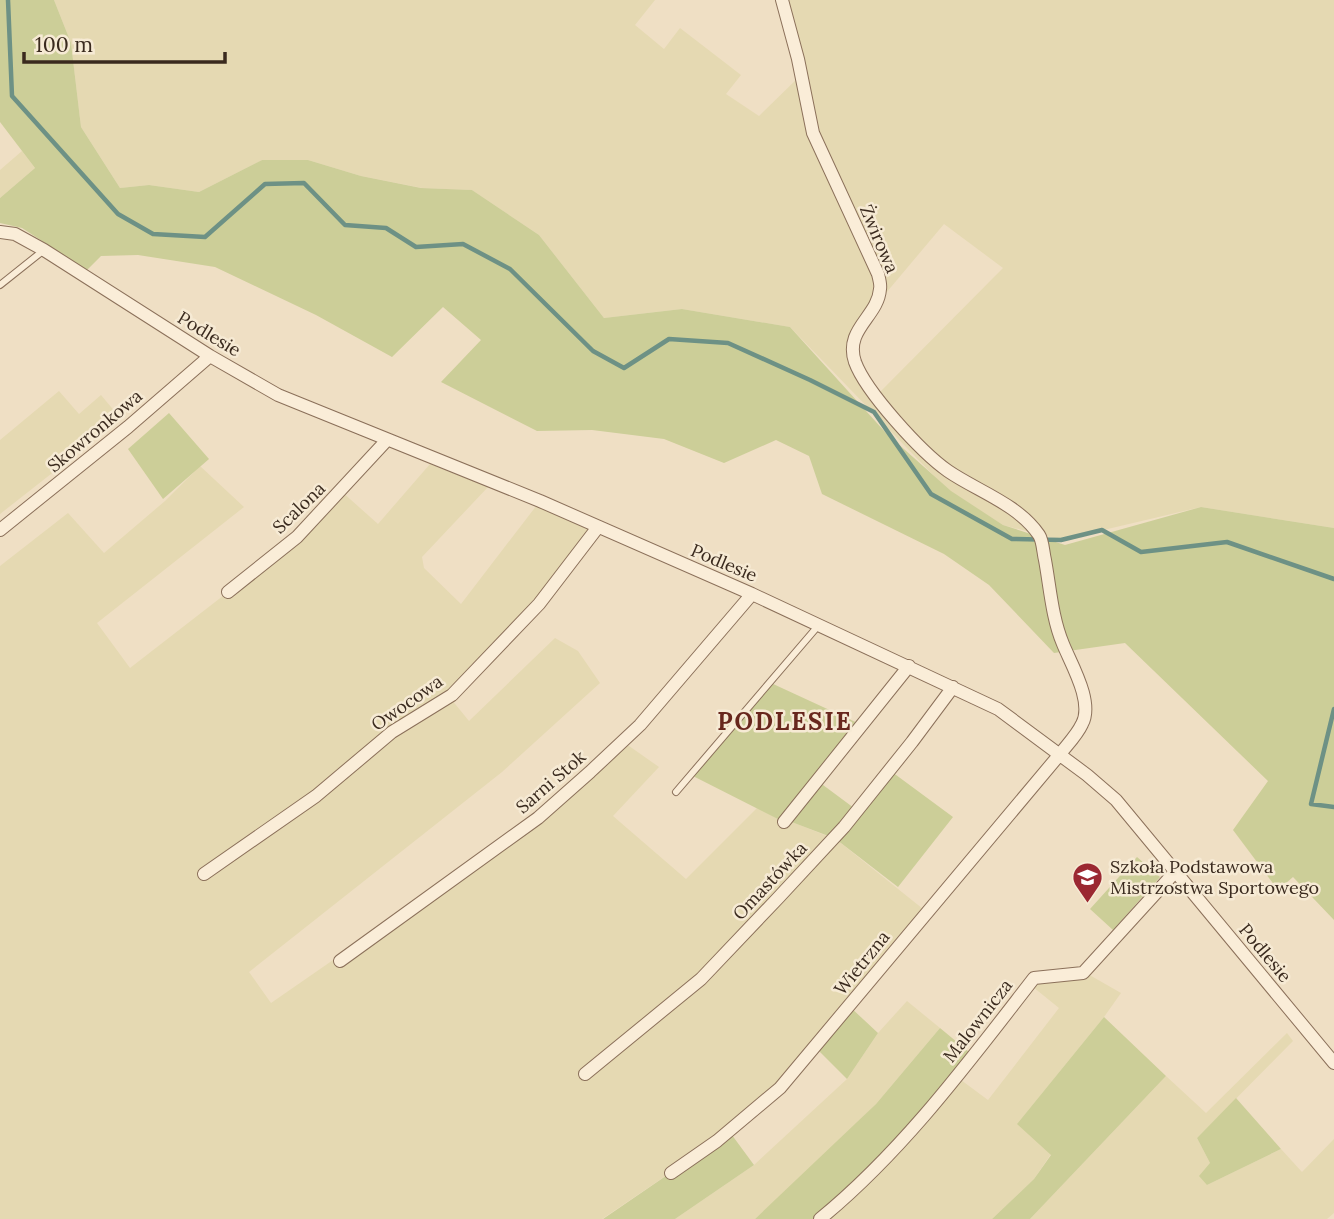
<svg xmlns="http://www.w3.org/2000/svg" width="1334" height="1219" font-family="Lora,serif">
<rect width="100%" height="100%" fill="#efdfc4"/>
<path fill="#e5d9b2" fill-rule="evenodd" d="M54 0H655L635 25 664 49 680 28 741 75 726 94 759 116 801 75 786 0H1334V528L1201 507 1061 540 1003 525 951 492 936 478 790 327 682 309 604 318 539 235 472 190 422 188 361 176 308 160H262L199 192 149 185 120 188 81 127 71 43ZM944 224 1003 268 880 392 865 383 856 334 880 290 883 271 886 293Z
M22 151 35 168 0 198V170Z
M59 391 79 414 101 395 121 419 0 514V440Z
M430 464 488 487 422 557 424 568 461 604 540 501 592 528 538 600 447 694 469 721 555 638 578 651 600 683 502 772 249 972 271 1003 538 818 622 741 659 767 613 816 686 879 757 808 837 840 923 909 780 1088 717 1141 602 1219H0V566L68 513 104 553 165 501 200 466 244 507 97 623 130 668 228 592 341 491 378 524Z
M1086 973 1121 993 1104 1017 1018 1123 1051 1154 1034 1179 992 1219H820L961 1080 988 1100 1059 1008 1033 987 1039 982Z
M907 1001 940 1028 876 1104 811 1168 755 1219H675L754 1165 847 1079 878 1033Z
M1287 1033 1293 1041 1197 1138 1210 1163 1207 1185 1281 1149 1302 1172 1334 1139V1213L1327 1219H1030L1166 1076 1206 1113Z"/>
<path fill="#ccce98" d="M0 0H54L71 43 81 127 120 188 149 185 199 192 262 160H308L361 176 421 188 472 190 539 235 604 318 682 309 790 327 886 433 951 491 1003 525 1065 545 1201 507 1334 528V920L1293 877 1278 890 1233 830 1268 781 1125 643 1054 653 989 585 944 554 822 494 809 456 776 440 724 463 664 439 592 430 537 431 441 382 481 340 443 307 392 357 316 315 215 267 138 255 101 256 87 270 22 228 0 223V198L35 168 0 122Z
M169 413 209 459 163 499 128 449Z
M771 683 862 725 784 822 691 775Z
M892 772 953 817 898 887 837 840Z
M819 782 854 808 831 837 789 821Z
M1137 857 1160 877 1113 930 1090 909Z
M849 1006 878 1033 847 1079 815 1047Z
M1104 1017 1166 1076 1030 1219H992L1034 1179 1051 1155 1017 1124Z
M940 1028 969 1052 958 1076 819 1219H755L876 1104Z
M1236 1098 1281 1149 1207 1185 1199 1176 1210 1163 1197 1138Z
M729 1131 754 1165 675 1219H603L717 1141Z"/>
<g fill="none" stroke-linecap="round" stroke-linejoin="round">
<path stroke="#6d9185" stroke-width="4.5" d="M8 0 12 96 118 214 153 234 205 237 265 184 304 183 345 225 386 228 416 247 463 244 510 269 593 351 624 368 669 339 728 343 810 380 874 412 931 494 1012 539 1061 540 1102 530 1141 552 1227 542 1334 579
M1334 709 1311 804 1334 807"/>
<defs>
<path id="lane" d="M0 285 44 250
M676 792 818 626"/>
<path id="street" d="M0 232 15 234 44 250 210 356 278 395 540 501 752 594 998 709 1087 775 1116 800 1334 1063
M0 530 128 427 210 356
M228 592 297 537 387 440
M784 822 909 666
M204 874 316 796 392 732 452 695 539 604 598 527
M340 961 538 818 590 772 640 725 752 594
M585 1074 701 979 779 897 844 827 912 742 953 687
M671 1173 717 1141 780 1088 1060 754C1067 745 1077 735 1082 724 1094 702 1071 664 1063 644 1052 618 1050 587 1045 560 1043 552 1043 541 1039 535 1018 504 977 491 948 471 921 452 866 392 855 362 844 329 878 317 880 289 881 285 879 278 878 274L813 133 798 59 782 0
M820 1219C903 1151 968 1063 1034 978L1083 973 1175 872"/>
</defs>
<use href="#lane" stroke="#8b705a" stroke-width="8"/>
<use href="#street" stroke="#8b705a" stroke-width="14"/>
<use href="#lane" stroke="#faedd8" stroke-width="6"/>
<use href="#street" stroke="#faedd8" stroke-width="12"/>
</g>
<defs>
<symbol id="school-pin" viewBox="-11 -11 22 30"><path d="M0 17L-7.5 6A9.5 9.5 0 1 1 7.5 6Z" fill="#9b2832" stroke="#f6ead4"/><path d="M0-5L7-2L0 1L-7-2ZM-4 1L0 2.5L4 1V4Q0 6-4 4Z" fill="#fff"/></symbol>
</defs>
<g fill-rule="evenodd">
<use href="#school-pin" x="1070" y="860" width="35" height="47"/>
</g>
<g text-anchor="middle" stroke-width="5" stroke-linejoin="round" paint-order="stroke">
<g font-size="18" fill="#3a2a1e" stroke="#f6ead4">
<text transform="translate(879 239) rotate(67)" y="6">Żwirowa</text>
<text transform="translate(209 334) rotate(31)" y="6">Podlesie</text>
<text transform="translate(95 431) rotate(-40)" y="6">Skowronkowa</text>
<text transform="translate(299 508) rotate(-44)" y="6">Scalona</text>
<text transform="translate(724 563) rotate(23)" y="6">Podlesie</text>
<text transform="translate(407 703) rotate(-35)" y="6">Owocowa</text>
<text transform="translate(551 782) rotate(-41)" y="6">Sarni Stok</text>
<text transform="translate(770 881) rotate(-47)" y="6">Omastówka</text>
<text transform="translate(1265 953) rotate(50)" y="6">Podlesie</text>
<text transform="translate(862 963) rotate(-51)" y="6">Wietrzna</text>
<text transform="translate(978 1021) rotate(-52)" y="6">Malownicza</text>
</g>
<g font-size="18" fill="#3a2a1e" stroke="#f6ead4" text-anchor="start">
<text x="1110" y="873">Szkoła Podstawowa<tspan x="1110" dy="21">Mistrzostwa Sportowego</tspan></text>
</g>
<g font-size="24" font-weight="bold" letter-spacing="2" fill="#68271d" stroke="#f6ead4">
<text x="785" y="730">PODLESIE</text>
</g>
</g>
<path d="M24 52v10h201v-10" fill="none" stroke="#3a2a1e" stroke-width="3.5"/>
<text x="35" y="52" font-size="21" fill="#3a2a1e" stroke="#f6ead4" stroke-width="5" paint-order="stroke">100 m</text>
</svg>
